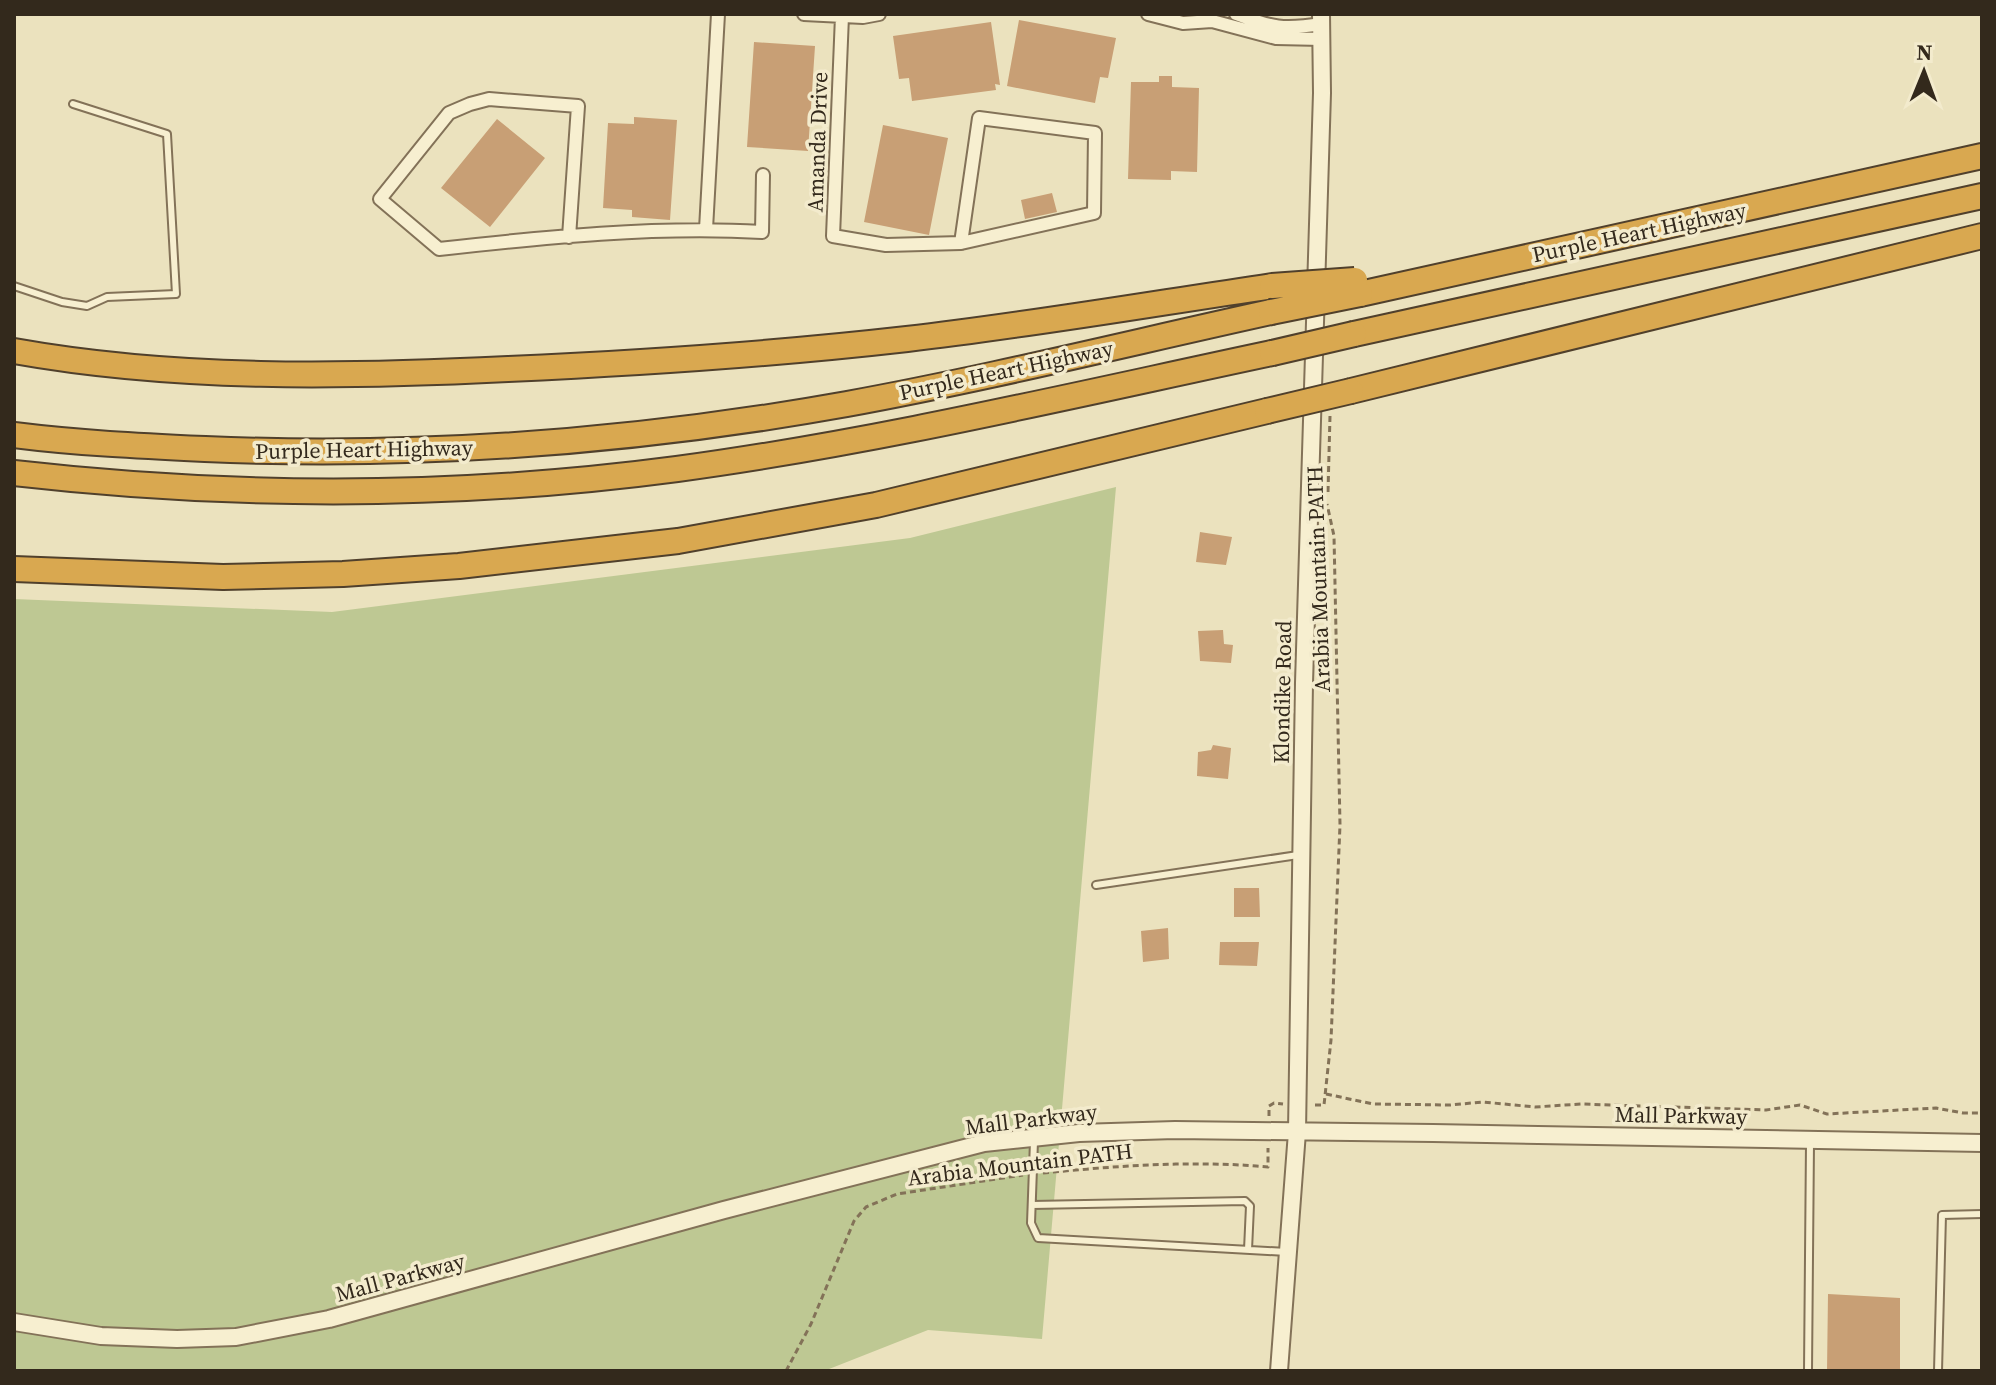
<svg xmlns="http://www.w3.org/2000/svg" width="1996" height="1385" font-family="'Source Serif 4',serif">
<rect width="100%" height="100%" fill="#ebe2be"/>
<path fill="#bec893" d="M1116 487 1042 1339 928 1330 824 1371H14V599L332 612 910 538Z"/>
<path fill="#c89f75" d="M1019 20 1116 38 1108 78 1100 77 1095 103 1007 86Z
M991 22 1000 85 995 84 996 90 912 101 909 78 899 79 893 36Z
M754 42 815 46 808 151 747 147Z
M1159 76H1172V87L1199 88 1197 172 1171 171V180L1128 179 1131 82H1159Z
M634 117 677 120 670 220 632 217V210L603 208 608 123 634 124Z
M497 119 545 158 490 227 441 188Z
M883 125 948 138 929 235 864 222Z
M1052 193 1057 212 1025 219 1021 200Z
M1200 532 1232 537 1226 565 1196 562Z
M1223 630 1224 644 1233 645 1231 663 1200 661 1198 631Z
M1213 745 1231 748 1228 779 1197 776 1198 752 1211 750Z
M1234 888H1259L1260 917H1234Z
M1168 928 1169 959 1143 962 1141 931Z
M1220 942H1259L1257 966 1219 965Z
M1828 1294 1900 1298V1371H1827Z"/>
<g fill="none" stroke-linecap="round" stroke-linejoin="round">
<defs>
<path id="service" d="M14 286 62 302 87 306 107 297 176 294 167 134 73 104
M1096 885 1298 855
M1034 1141 1031 1223 1038 1238 1287 1252
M1032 1205 1245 1201 1250 1206 1248 1250
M1808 1371 1810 1143
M1938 1371 1942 1215 1982 1214"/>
<path id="minor" d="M804 14 863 17 879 14
M1148 14 1183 23 1212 21 1276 38 1322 39
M1236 14C1273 28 1283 30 1322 24
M842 16 833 236 886 245 961 243 1094 213 1095 133 979 118 961 243
M706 229 718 14
M569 237 578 106 489 99 470 104 449 113 380 199 439 249C546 237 655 226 762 232L763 175"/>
<path id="tertiary" d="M14 1322 101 1336 177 1339 236 1337 329 1319 724 1210 984 1143 1079 1133 1175 1130 1433 1133 1982 1143
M1279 1371 1297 1132 1304 683 1322 93 1321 14"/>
<path id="motorway" d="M1360 294 1982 156
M1354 334 1982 196
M14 351C176 380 344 377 508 369 642 363 775 354 907 339 1029 325 1151 304 1272 286
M1351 391 1982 236
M14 435C77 443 141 446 205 449 420 458 635 442 847 404 989 378 1130 343 1271 312
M14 473C233 498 458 498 677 469 877 442 1074 395 1272 353
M14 569 223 577 343 574 459 566 678 541 876 505 1267 411"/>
</defs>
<use href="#service" stroke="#837258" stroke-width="10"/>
<use href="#minor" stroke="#837258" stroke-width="16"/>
<use href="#tertiary" stroke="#837258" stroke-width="20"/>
<use href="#motorway" stroke="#50402c" stroke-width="28"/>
<path stroke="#837258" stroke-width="3" stroke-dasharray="6 4" stroke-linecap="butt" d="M1328 492 1330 416
M1326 1094 1373 1104 1450 1105 1483 1102 1535 1107 1581 1104 1766 1110 1800 1105 1827 1114 1936 1108 1963 1113H1982
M1315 1105H1324L1331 1040 1340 825 1334 536 1327 504
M1269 1116V1106L1274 1103 1283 1104
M1043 1173C1117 1166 1193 1160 1268 1167V1148
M786 1371 811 1324 854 1221 866 1207 897 1194 1023 1175"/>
<use href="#service" stroke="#f7efd0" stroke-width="6"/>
<use href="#minor" stroke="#f7efd0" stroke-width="12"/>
<use href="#tertiary" stroke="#f7efd0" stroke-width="16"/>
<use href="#motorway" stroke="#d9a850" stroke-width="24"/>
<defs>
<path id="motorway-bridge" d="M1272 286 1355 280
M1271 312 1360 294
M1272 353 1354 334
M1267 411 1351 391"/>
</defs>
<use href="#motorway-bridge" stroke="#50402c" stroke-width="28" stroke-linecap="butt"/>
<use href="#motorway-bridge" stroke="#d9a850" stroke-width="24"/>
</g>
<g text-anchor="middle" stroke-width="7" stroke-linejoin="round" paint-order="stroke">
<g font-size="22" fill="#33291c" stroke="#f3ebcd">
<text transform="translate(817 142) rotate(-88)" y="8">Amanda Drive</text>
<text transform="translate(1639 232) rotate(-12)" y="8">Purple Heart Highway</text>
<text transform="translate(1006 370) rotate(-12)" y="8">Purple Heart Highway</text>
<text transform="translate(364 449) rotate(-1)" y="8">Purple Heart Highway</text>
<text transform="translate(1318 579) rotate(-92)" y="8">Arabia Mountain PATH</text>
<text transform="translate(1282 692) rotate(-89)" y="8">Klondike Road</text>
<text transform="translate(1681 1115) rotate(1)" y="8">Mall Parkway</text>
<text transform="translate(1031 1119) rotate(-7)" y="8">Mall Parkway</text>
<text transform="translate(1020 1164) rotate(-7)" y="8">Arabia Mountain PATH</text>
<text transform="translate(400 1277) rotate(-15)" y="8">Mall Parkway</text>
</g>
</g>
<rect width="1996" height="1385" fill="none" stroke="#33291c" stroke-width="32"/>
<g transform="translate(1924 72) rotate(1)" stroke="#f3ebcd" stroke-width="6" paint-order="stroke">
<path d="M0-6L14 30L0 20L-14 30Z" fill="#33291c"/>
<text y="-12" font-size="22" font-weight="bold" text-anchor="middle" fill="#33291c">N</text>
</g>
</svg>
